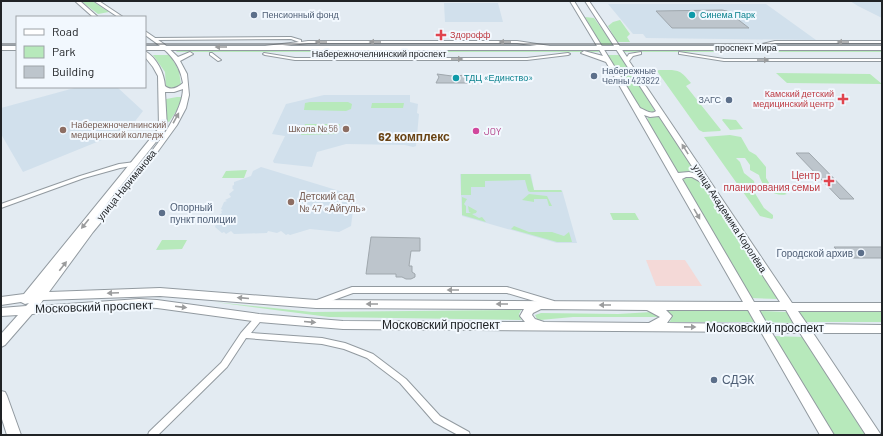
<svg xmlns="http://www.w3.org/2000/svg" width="883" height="436" font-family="Barlow,sans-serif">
<rect width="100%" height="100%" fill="#e3ebf2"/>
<path fill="#d1e0ec" d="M850 1H882V18L858 6Z
M444 3H498L503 22H445Z
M608 4H766L816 40 646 38 643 34H633Z
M78 87H117L143 111 129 129 23 172 1 134V108Z
M324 95H410V102L418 104 417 113 419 114 416 146 413 147 405 145 346 144 317 152 312 167 274 163 273 161 285 136 272 134 286 104Z
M261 167 356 196V204L352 206 356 208 353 210 351 226 339 232 310 229 290 235 288 234 286 235 281 231 277 233 268 231 267 233 234 234 231 231 226 234 224 232 222 233 215 227 219 215 222 213 221 211 223 210 221 209 224 202 227 201 225 200 231 197 229 194 234 190 232 188 233 187 232 186 234 185V182L251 176 253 171Z
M460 174H531L534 190H562L577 243H557L462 216Z"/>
<path fill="#f4d9d7" d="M646 260H685L702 286H656Z"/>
<path fill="#b7e9bb" d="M81 1H92L109 12 98 14Z
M585 17 594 18 615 47H602Z
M620 20 630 34 627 37 630 42H617L608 26 613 22Z
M174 49H598L600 52H177Z
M622 50H882V52H623Z
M153 55H170L179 71 181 85 173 89 166 88 165 72Z
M607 55H620L655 111C651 115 646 112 641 110Z
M659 70C677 70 679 68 691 83L686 86 721 130 720 131 703 132 699 130 657 71Z
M776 73 870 74 882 84 787 83Z
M177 97H182L177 110 169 122 166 121 165 101 166 99Z
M310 102H348L352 104 351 109 346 111 304 110 305 103Z
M372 103H404L403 108H371Z
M647 116H661L697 174 685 172 677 174 650 127Z
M723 119 736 120 743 129 730 130 722 120Z
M305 124H340L337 134 301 135Z
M730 135 741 137 749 151 756 155 766 167V178L771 186 787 194C774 198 762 187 759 175L750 170V165L745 158H736L740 162 744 173 754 181 755 186 753 190 764 208 773 215V218L772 219 760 216 704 137Z
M247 170 244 178H222L226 171Z
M461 174H530L534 190H561L562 192H530L528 191 525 180 485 181V187H471V195H461Z
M686 176H690L701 181 778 299 750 298 682 179Z
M529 194 547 196 552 206H549L547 199H534V202L522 200Z
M462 197 467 199 464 204 466 206V213H471L469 212 468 206 477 211 476 213 472 214 479 218 482 217 486 222 462 215Z
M610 213H635L639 220H613Z
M514 226 529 232H552L564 236 569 232 572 242H557L511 229Z
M162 240H187L182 249 156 250Z
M214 302 312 312 521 310 519 314 521 320 329 317Z
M664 310 749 311 756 322H669L671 320 670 316Z
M759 311 787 312 794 323 765 322Z
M652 312 657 314 658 316 656 317H573L540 320 537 319 535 315 541 313 618 314Z
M797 312H882V322H803Z
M772 336 804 337 865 435H831Z"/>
<path fill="#bdc5cc" stroke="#9fa7ad" d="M722 10 727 11 749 28H672L656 11Z
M437 74 452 76 468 75 472 76 473 83H436L439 77Z
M796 153H809L854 199H840Z
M371 237 420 238V251H411L409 266H412V272L415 274V277L411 279H406L402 277H396V274H366Z
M834 247H882V258H844Z"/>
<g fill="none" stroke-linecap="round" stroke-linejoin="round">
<defs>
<path id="street" d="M291 37 301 40V42L308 41H517L550 46 552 47 550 48 517 43H308L266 48H265V46L299 42 291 39 153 40 151 39 153 38Z
M775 41H882V43H776L751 48 749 47Z
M679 52 724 59H882V61H724L680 54H679Z
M210 53H212L221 60 218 61 210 55Z
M264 53 295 58H527L568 53 570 54 568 55 527 60H295L265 55 263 54Z
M135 162 138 164 137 165 120 168 84 178 1 208V204L80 176 119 164Z
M352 287H507L554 301 555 303 554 305 551 306 507 293H353L320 305 317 304 316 302 317 300Z
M259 315 262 316 263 318 251 333 322 338 345 343 373 354 406 379 440 416 469 432 470 435H458L434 422 400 383 367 358 344 349 322 344 246 338 227 367 158 435H148L149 432 221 363 241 333 256 316Z"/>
<path id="secondary" d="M75 1H80L98 17H93Z
M94 1H99L123 17H118Z
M570 1H574L640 108C645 110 651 115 656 111L585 1H589L627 57 629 54 641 52V54L633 56 629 61 792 303H882V311H798L807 324 882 325V333H813L881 435H866L800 333H772L834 435H820L761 332 343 329 259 322 157 308 139 307 32 314 5 345 1 347V334L18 315 1 316V308L26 306 29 303 25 304 21 302 1 305V297L24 294 159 128 158 76 153 67 145 57V51C157 58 164 73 165 86 171 91 177 88 183 83 179 59 165 49 145 35V31L164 44 178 57 190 52 193 54 180 61 187 74 189 95 186 108 177 125 148 165 93 232 49 292 160 288 316 300 743 302 606 62 581 53 584 51 603 56ZM183 89C182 124 127 181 104 207L167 128 165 92H174ZM644 115 650 117 659 116 697 174 689 172 678 173ZM686 177H692L703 183 780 302H754L682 179ZM160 296 316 308 524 309 520 316 525 322 343 321 259 314 157 300 139 299 39 306 43 300ZM541 309 647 310 660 317 649 323 544 322 535 319 532 315 533 313ZM666 310H748L756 324 667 323 672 316ZM759 310H786L794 324H767Z
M1 391 5 392 7 396 21 435H7L1 416Z"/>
<path id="primary" d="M1 46H17V50H1Z
M145 46H882V50H145Z"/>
</defs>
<use href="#street" stroke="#929aa0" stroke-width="2"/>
<use href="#secondary" stroke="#929aa0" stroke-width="2"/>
<use href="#primary" stroke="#929aa0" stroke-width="2"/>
<use href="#street" fill="#fff" fill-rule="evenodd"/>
<use href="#secondary" fill="#fff" fill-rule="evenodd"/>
<use href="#primary" fill="#fff" fill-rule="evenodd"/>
<path stroke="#565a5e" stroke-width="1" d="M1 44H17
M145 44H882"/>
</g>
<defs><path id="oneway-solid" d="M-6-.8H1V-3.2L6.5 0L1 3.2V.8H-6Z"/></defs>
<g fill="#9b9c9d">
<use href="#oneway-solid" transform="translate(321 42) rotate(-180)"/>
<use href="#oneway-solid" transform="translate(375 42) rotate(180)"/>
<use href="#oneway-solid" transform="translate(505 42) rotate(-180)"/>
<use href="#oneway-solid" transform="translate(843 42) rotate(-180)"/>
<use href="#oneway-solid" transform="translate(221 47) rotate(-180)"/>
<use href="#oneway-solid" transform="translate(457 59)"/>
<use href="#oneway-solid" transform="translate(763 60)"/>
<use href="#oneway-solid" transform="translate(176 118) rotate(-61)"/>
<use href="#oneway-solid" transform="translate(685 149) rotate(-122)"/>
<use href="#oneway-solid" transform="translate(697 214) rotate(60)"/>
<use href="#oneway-solid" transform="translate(85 224) rotate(129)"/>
<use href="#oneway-solid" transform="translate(63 266) rotate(-52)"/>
<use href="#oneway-solid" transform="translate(453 290) rotate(-180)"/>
<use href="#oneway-solid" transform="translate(113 293) rotate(177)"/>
<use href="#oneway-solid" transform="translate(243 298) rotate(-175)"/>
<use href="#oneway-solid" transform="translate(372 304) rotate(-180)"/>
<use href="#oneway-solid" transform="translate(502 304) rotate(180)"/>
<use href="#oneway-solid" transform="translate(605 305) rotate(-180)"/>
<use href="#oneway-solid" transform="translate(181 307) rotate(7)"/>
<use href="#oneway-solid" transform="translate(310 322) rotate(5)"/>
<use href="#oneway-solid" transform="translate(690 327) rotate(1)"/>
</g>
<g fill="#5c6f8a" stroke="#f2f8fe" stroke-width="1.5">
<circle cx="254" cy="15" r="4"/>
<circle cx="594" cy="76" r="4"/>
<circle cx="729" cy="100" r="4"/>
<circle cx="162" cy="213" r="4"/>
<circle cx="861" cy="253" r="4"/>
<circle cx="714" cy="380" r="4"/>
</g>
<g fill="#0f9aa8" stroke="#f2f8fe" stroke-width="1.5">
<circle cx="692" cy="15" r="4"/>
<circle cx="456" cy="78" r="4"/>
</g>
<g fill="#e0444e" stroke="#f2f8fe" stroke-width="1.5">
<path d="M439 29h4v4h4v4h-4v4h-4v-4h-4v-4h4z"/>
<path d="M841 93h4v4h4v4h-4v4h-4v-4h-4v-4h4z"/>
<path d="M827 175h4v4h4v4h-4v4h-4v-4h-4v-4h4z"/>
</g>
<g fill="#8d6e63" stroke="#f2f8fe" stroke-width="1.5">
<circle cx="346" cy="129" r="4"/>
<circle cx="63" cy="130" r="4"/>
<circle cx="291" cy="202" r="4"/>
</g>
<circle fill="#d1479c" stroke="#f2f8fe" stroke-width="1.5" cx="476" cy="131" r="4"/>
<g text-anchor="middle" stroke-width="4" stroke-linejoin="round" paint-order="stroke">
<g font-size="9" fill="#4e5e75" stroke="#f2f8fe" text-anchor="start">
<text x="262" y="18">Пенсионный фонд</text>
<text x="602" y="74">Набережные<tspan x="602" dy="10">Челны 423822</tspan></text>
<text x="721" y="103" text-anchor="end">ЗАГС</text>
</g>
<g font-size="9" fill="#0d838f" stroke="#f2f8fe" text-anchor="start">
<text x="700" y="18">Синема Парк</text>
<text x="464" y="81">ТДЦ «Единство»</text>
</g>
<g font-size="9" fill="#be3a42" stroke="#f2f8fe" text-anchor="start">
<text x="450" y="38">Здорофф</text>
<text x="834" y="97" text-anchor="end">Камский детский<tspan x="834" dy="10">медицинский центр</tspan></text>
</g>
<g font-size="9" fill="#202326" stroke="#f2f8fe">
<text x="746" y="51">проспект Мира</text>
<text x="379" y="57">Набережночелнинский проспект</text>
</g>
<g font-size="9" fill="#785e54" stroke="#f2f8fe" text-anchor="start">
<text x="71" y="128">Набережночелнинский<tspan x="71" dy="10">медицинский колледж</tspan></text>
<text x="338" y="132" text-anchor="end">Школа № 56</text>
</g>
<g font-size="10" fill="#b23c85" stroke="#f2f8fe" text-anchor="start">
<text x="484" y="135">JOY</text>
</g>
<g font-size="10" fill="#be3a42" stroke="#f2f8fe" text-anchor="end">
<text x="820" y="179">Центр<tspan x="820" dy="12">планирования семьи</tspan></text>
</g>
<g font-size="10" fill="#202326" stroke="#f2f8fe">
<text transform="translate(126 185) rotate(-51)" y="4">улица Нариманова</text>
<text transform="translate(730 218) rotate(57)" y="4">улица Академика Королёва</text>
</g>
<g font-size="10" fill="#785e54" stroke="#f2f8fe" text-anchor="start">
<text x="299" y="200">Детский сад<tspan x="299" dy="12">№ 47 «Айгуль»</tspan></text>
</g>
<g font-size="10" fill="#4e5e75" stroke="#f2f8fe" text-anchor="start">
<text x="170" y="211">Опорный<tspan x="170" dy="12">пункт полиции</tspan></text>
<text x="853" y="257" text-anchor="end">Городской архив</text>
</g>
<g font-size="12" font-weight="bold" fill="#694314" stroke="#f2f8fe">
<text x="414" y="141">62 комплекс</text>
</g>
<g font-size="12" fill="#202326" stroke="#f2f8fe">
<text transform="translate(94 307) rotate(-2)" y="4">Московский проспект</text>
<text x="441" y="329">Московский проспект</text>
<text x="765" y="332">Московский проспект</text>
</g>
<g font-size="12" fill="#4e5e75" stroke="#f2f8fe" text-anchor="start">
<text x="722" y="384">СДЭК</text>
</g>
</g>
<rect width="883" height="436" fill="none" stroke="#202326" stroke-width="4"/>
<rect x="16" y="16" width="130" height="72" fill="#f2f8fe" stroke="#9ea3a8"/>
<rect x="24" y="29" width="20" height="6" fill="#ffffff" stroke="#9ea3a8"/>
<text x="52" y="36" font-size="12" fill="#202326">Road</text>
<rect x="24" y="46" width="20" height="12" fill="#b7e9bb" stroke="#9ea3a8"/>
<text x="52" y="56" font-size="12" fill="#202326">Park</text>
<rect x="24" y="66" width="20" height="12" fill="#bdc5cc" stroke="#9ea3a8"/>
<text x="52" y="76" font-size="12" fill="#202326">Building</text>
</svg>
